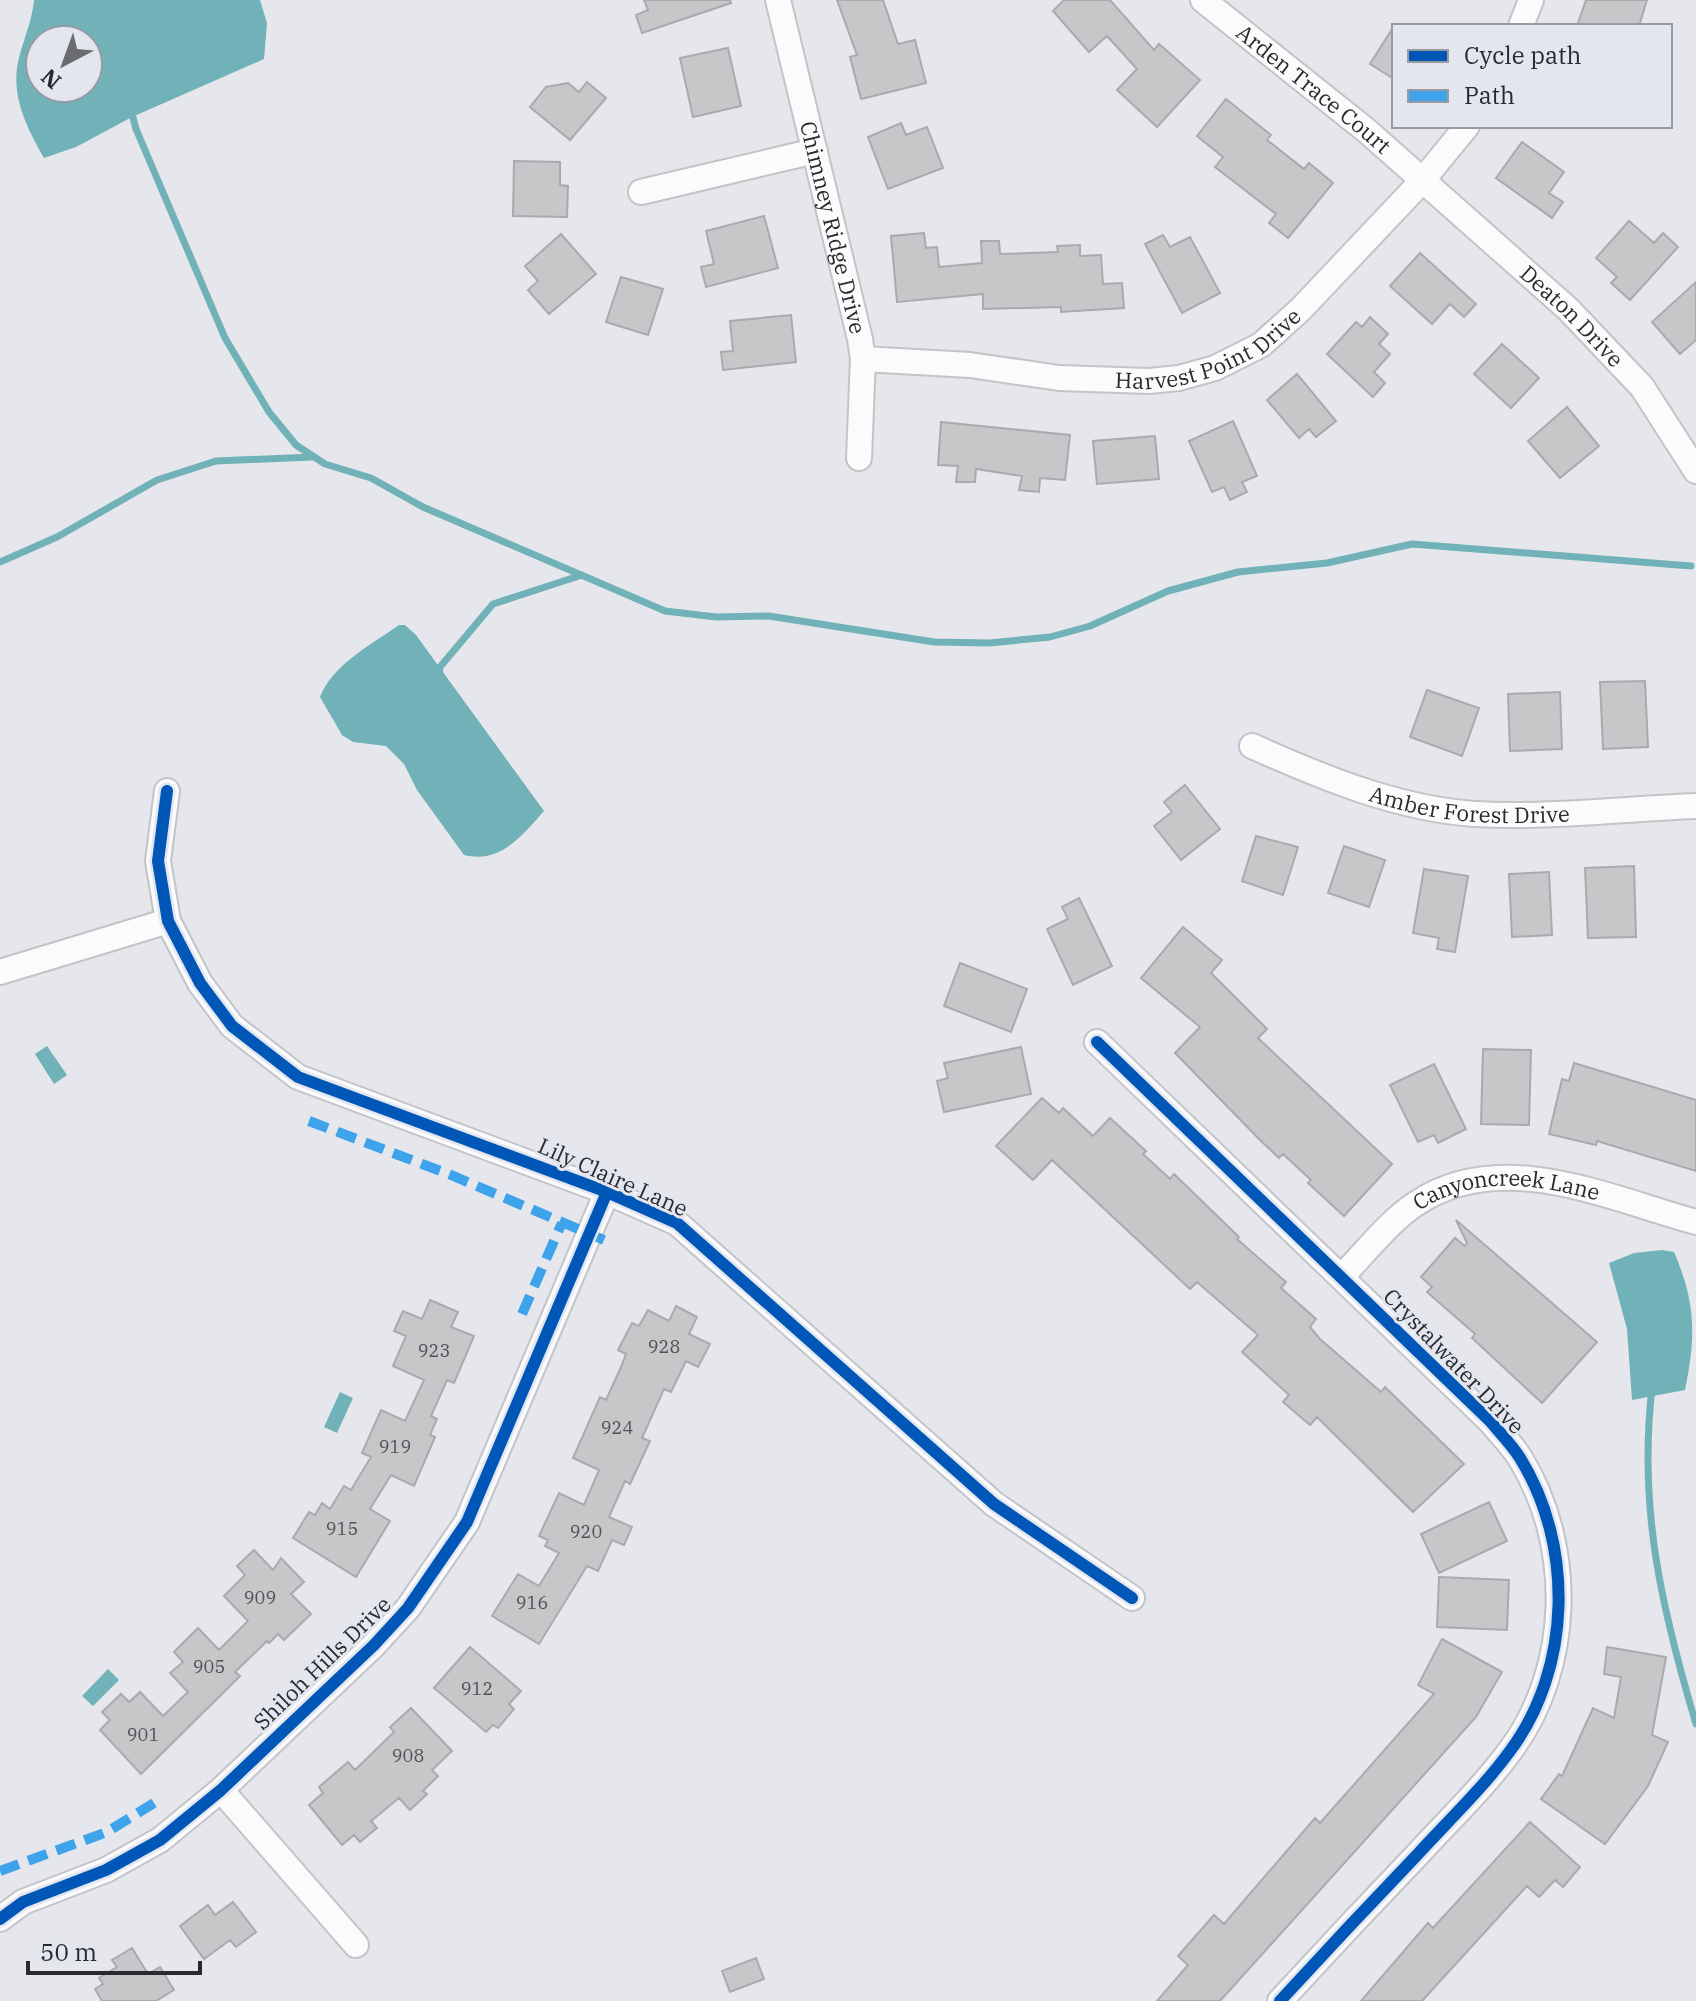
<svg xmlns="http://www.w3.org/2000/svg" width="1696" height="2001" font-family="'IBM Plex Serif',serif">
<rect width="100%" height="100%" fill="#e6e7ec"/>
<path fill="#70b2b8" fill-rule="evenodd" d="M34 0H260L267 23 264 59 132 117 76 147 44 158C27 128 11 97 18 62 23 40 32 22 34 0ZM88 40V88H40V40Z
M399 625H405L416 635 544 811C522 836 500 864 464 855L417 790 404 764 386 746 353 742 342 735 320 697C333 664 371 645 399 625Z
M47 1046 67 1075 54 1084 35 1054Z
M1662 1250 1674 1252C1696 1303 1696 1336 1685 1390L1632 1400 1627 1329 1609 1263 1634 1253Z
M340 1392 353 1398 337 1433 324 1427Z
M108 1669 119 1680 93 1706 82 1696Z"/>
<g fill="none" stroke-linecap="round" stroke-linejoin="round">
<path stroke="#70b2b8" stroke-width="7" d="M131 110 136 129 225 338 269 412 296 445 325 464 371 478 423 507 665 611 716 617 769 616 934 642 989 643 1050 637 1090 626 1168 591 1238 572 1327 563 1412 544 1691 566
M0 562 57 537 157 480 216 461 313 457
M439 677 440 667 493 604 582 575
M1652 1388C1638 1508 1662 1610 1696 1724"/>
</g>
<path fill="#c7c7ca" stroke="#aaaaae" stroke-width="2" d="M644 0H730L731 3 642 33 636 15 648 10Z
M837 0H883L898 44 915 40 926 83 861 99 850 57 857 55Z
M1064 0H1110L1154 50 1159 44 1200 80 1157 127 1117 90 1137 69 1107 36 1089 52 1053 11Z
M1586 0H1647L1639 26H1577Z
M1394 26V79L1370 64Z
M728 48 741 106 693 117 680 58Z
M587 82 606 98 570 140 530 107 546 87 568 83 579 92Z
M1226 99 1271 135 1267 140 1304 169 1309 163 1333 183 1288 238 1269 223 1276 214 1215 167 1223 157 1197 136Z
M901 123 906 135 927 127 943 168 888 189 868 137Z
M1522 142 1564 172 1549 193 1563 202 1552 218 1496 178Z
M514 161 560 162V185L568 186 567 217 513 216Z
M764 216 778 268 706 287 701 267 714 264 706 231Z
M1629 221 1654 243 1663 233 1678 247 1630 300 1611 283 1617 277 1596 258Z
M924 233 926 248 937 247 939 267 982 263 981 241H999L1000 254 1058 252 1057 246 1080 245V256L1101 255 1103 284 1122 283 1124 308 1061 312V307L983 309V294L897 302 891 236Z
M561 234 596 274 549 314 528 290 538 281 525 266Z
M1163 235 1170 247 1190 237 1220 293 1182 313 1145 244Z
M1420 253 1476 304 1464 317 1450 304 1432 324 1390 286Z
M621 277 663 289 648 335 606 322Z
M1696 282V340L1680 354 1652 322Z
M791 315 796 362 723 370 721 352 733 351 730 321Z
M1370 317 1388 334 1379 344 1390 354 1374 372 1385 383 1373 397 1327 354 1356 322 1362 327Z
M1502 344 1539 378 1511 408 1474 374Z
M1297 374 1336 421 1316 437 1309 429 1299 438 1267 400Z
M1567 407 1599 446 1560 478 1528 441Z
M1233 421 1257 476 1242 482 1247 492 1230 500 1224 487 1212 492 1189 441Z
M941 422 1070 435 1065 480 1040 478 1039 492 1019 490 1022 476 976 469 975 482H956L958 466 938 465Z
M1155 436 1159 479 1097 484 1093 441Z
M1645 681 1648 747 1603 749 1600 682Z
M1427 690 1479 708 1462 756 1410 737Z
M1560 692 1562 749 1510 751 1508 694Z
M1185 785 1220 829 1181 860 1154 826 1172 812 1164 802Z
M1256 836 1298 847 1283 895 1242 881Z
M1344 846 1385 860 1369 907 1328 893Z
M1634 866 1636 937 1588 938 1585 868Z
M1424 869 1468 876 1455 952 1437 949 1439 938 1413 933Z
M1549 872 1552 935 1512 937 1509 874Z
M1079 898 1112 966 1073 985 1047 929 1068 919 1062 907Z
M1183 927 1222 960 1211 973 1267 1029 1258 1038 1392 1164 1344 1216 1308 1183 1311 1180 1283 1154 1279 1158 1261 1141 1175 1053 1200 1027 1141 978Z
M960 963 1027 989 1011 1032 944 1006Z
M1021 1047 1031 1094 944 1112 937 1081 948 1078 944 1063Z
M1483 1049 1531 1050 1529 1125 1481 1124Z
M1574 1063 1696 1100V1171L1597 1141 1596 1145 1549 1134 1562 1079 1569 1081Z
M1434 1064 1466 1129 1438 1143 1434 1135 1418 1142 1390 1085Z
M1042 1098 1059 1113 1063 1108 1093 1136 1110 1118 1146 1151 1143 1154 1170 1179 1174 1174 1239 1237 1237 1239 1286 1282 1281 1288 1316 1319 1310 1327 1320 1339 1381 1392 1385 1387 1464 1464 1413 1512 1317 1417 1310 1425 1283 1402 1289 1395 1242 1352 1258 1335 1197 1282 1190 1289 1052 1160 1033 1180 996 1146Z
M1456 1220 1597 1342 1542 1403 1472 1338 1475 1334 1427 1292 1432 1287 1421 1277 1455 1238 1465 1246 1467 1243Z
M430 1300 458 1312 451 1327 474 1336 454 1383 447 1380 431 1416 437 1419 430 1435 435 1437 414 1486 391 1475 370 1509 390 1521 356 1577 293 1538 309 1512 315 1515 322 1503 330 1509 344 1486 351 1490 371 1457 362 1453 381 1410 405 1421 424 1380 393 1366 406 1336 394 1331 403 1311 422 1319Z
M676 1306 697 1317 689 1334 710 1344 698 1367 686 1361 671 1392 664 1389 642 1438 650 1441 630 1484 625 1481 609 1517 632 1527 624 1545 612 1540 598 1571 587 1566 539 1644 492 1616 518 1574 539 1586 559 1553 545 1546 548 1540 539 1536 559 1493 584 1505 599 1470 573 1458 600 1397 606 1400 621 1367 626 1354 618 1350 632 1323 639 1326 648 1310 669 1321Z
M1489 1502 1507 1541 1439 1573 1421 1534Z
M254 1550 273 1570 281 1558 304 1582 291 1594 311 1614 284 1640 278 1634 269 1643 267 1641 235 1672 240 1676 141 1774 100 1730 110 1720 102 1712 121 1694 129 1702 140 1692 163 1716 188 1692 170 1673 183 1662 174 1652 198 1628 219 1650 248 1621 224 1596 245 1575 237 1566Z
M1439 1577 1509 1580 1507 1630 1437 1627Z
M1442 1639 1502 1672 1476 1717 1220 2001H1157L1188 1965 1178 1956 1214 1915 1224 1924 1315 1818 1320 1823 1434 1694 1418 1685Z
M470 1647 521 1691 509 1704 514 1709 498 1728 493 1725 486 1732 434 1688Z
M1607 1647 1666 1657 1652 1735 1668 1742 1648 1786 1605 1844 1541 1799 1559 1774 1562 1776 1593 1708 1614 1718 1621 1677 1604 1674Z
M411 1708 452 1751 432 1770 438 1776 423 1791 427 1794 410 1810 399 1798 371 1821 377 1828 360 1842 354 1835 342 1845 309 1805 323 1793 319 1787 348 1762 355 1770 394 1732 390 1727Z
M1530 1822 1580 1867 1563 1887 1555 1880 1539 1897 1527 1886 1422 2001H1361L1428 1923 1433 1928Z
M233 1902 256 1932 236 1947 230 1940 204 1959 180 1926 208 1905 215 1915Z
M132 1948 148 1974 160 1967 174 1990 156 2001H102L95 1989 103 1984 99 1978 117 1967 112 1960Z
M756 1958 764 1979 730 1992 722 1971Z"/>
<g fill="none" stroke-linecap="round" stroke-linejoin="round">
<defs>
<g id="street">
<path id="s1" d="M778 0 860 339 863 359 859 458"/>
<path id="s2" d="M1203 0 1367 131 1568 309 1642 387 1696 471"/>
<path d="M1521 26 1531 0"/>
<path d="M641 192 815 151"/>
<path id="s3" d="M863 359 970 365 1059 378 1149 381 1179 378 1215 368 1261 345 1301 309 1422 181 1467 126"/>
<path id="s4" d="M1252 746C1321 777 1398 809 1475 814 1548 818 1623 809 1696 806"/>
<path d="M167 791 158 861 168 921 200 983 232 1026 298 1077 607 1192 677 1223 994 1504 1132 1598"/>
<path d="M0 972 168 921"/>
<path d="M1097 1042 1490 1421C1500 1433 1512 1445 1520 1458 1574 1545 1572 1668 1510 1751 1483 1788 1448 1821 1417 1855 1371 1903 1325 1952 1280 2001"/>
<path id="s5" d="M1342 1276C1366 1252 1389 1221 1417 1203 1502 1147 1608 1198 1696 1222"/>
<path d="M221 1790 356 1945"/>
<path d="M0 1919 23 1902 106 1870 160 1840 221 1790 374 1645 408 1608 467 1522 607 1192"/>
</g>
</defs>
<use href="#street" stroke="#c3c4c7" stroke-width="28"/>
<use href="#street" stroke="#fbfbfc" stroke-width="24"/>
<path stroke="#3ea3eb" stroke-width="10" stroke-dasharray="20 10" stroke-linecap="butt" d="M309 1121 451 1175 604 1240
M522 1314 562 1223
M0 1871 107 1832 154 1803"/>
<defs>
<path id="cycleway" d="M167 791 158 861 168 921 200 983 232 1026 298 1077 607 1192 677 1223 994 1504 1132 1598
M1097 1042 1490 1421C1500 1433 1512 1445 1520 1458 1574 1545 1572 1668 1510 1751 1483 1788 1448 1821 1417 1855 1371 1903 1325 1952 1280 2001
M0 1919 23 1902 106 1870 160 1840 221 1790 374 1645 408 1608 467 1522 607 1192"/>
</defs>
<use href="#cycleway" stroke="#e3e6ef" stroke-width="17"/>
<use href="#cycleway" stroke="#0057b8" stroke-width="12"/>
</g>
<g text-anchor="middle" stroke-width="6" stroke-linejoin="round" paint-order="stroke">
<g font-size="18" fill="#505155">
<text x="664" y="1353">928</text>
<text x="434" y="1357">923</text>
<text x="617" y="1434">924</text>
<text x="395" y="1453">919</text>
<text x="342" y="1535">915</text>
<text x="586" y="1538">920</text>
<text x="260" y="1604">909</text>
<text x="532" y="1609">916</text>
<text x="209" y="1673">905</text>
<text x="477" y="1695">912</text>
<text x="143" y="1741">901</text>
<text x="408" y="1762">908</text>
</g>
<g font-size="22" fill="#292a2e" stroke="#e3e6ef">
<text dy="8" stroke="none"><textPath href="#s2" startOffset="142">Arden Trace Court</textPath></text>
<text dy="8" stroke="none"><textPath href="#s1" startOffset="234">Chimney Ridge Drive</textPath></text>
<text dy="8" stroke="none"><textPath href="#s2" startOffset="486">Deaton Drive</textPath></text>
<text dy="8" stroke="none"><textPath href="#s3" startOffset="354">Harvest Point Drive</textPath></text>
<text dy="8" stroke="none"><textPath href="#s4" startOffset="228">Amber Forest Drive</textPath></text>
<text transform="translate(613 1177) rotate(24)" y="8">Lily Claire Lane</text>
<text dy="8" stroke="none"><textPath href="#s5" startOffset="198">Canyoncreek Lane</textPath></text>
<text transform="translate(1454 1361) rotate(46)" y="8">Crystalwater Drive</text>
<text transform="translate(322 1663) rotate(-44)" y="8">Shiloh Hills Drive</text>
</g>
</g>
<rect x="1392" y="24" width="280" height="104" fill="#e3e6ef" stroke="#999ba2" stroke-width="2"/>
<rect x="1408" y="50" width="40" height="12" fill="#0057b8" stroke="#999ba2" stroke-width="2"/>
<text x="1464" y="64" font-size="24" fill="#292a2e">Cycle path</text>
<rect x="1408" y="90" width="40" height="12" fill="#3ea3eb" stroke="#999ba2" stroke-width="2"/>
<text x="1464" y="104" font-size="24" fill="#292a2e">Path</text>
<g transform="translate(64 64) rotate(221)"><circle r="38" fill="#e3e6ef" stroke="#999ba2" stroke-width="2"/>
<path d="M0-6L14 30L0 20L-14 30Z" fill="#6b6c70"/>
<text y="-12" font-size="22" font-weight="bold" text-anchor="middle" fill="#292a2e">N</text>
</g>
<path d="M28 1961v12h172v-12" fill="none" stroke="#292a2e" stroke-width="4"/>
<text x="40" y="1961" font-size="24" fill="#292a2e" stroke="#e3e6ef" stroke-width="6" paint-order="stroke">50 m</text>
</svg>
